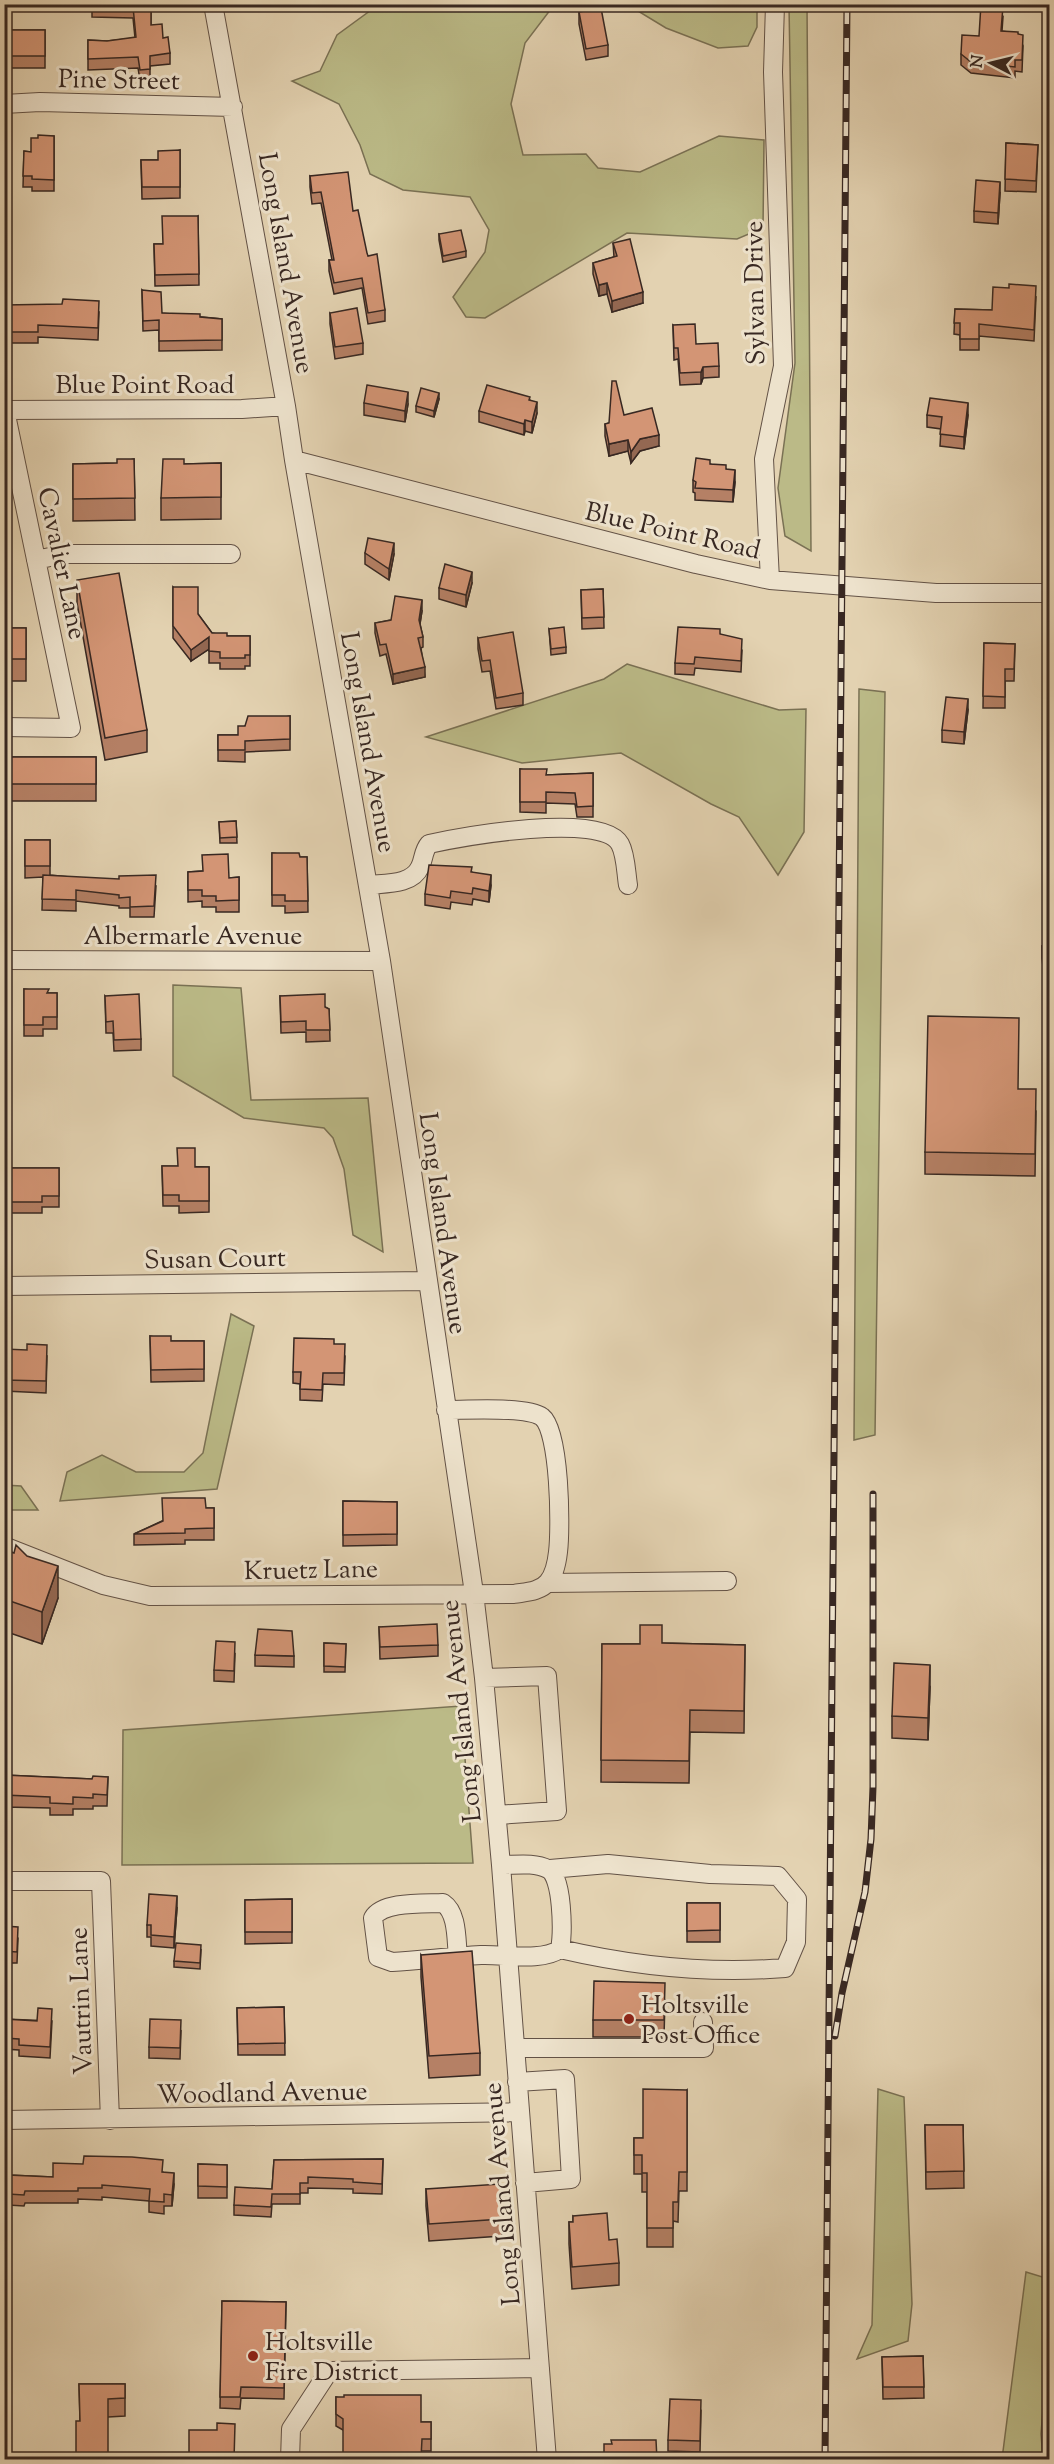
<svg xmlns="http://www.w3.org/2000/svg" width="1054" height="2464" font-family="'Sorts Mill Goudy',serif">
<rect width="100%" height="100%" fill="#e3d2b1"/>
<filter id="stains"><feTurbulence type="fractalNoise" baseFrequency=".00333" numOctaves="4"/><feColorMatrix values="0 0 0 0 .2 0 0 0 0 .09 0 0 0 0 .02 0 0 0 .5 -.17"/></filter>
<radialGradient id="worn" r=".72"><stop offset=".6" stop-color="#630" stop-opacity="0"/><stop offset="1" stop-color="#630" stop-opacity=".3"/></radialGradient>
<path fill="#bbba87" stroke="#7a7154" stroke-width="1.5" d="M378 5H554L525 43 511 104 523 155 586 154 598 168 640 172 719 136 764 140 763 228 737 239 627 233 485 318 466 317 453 297 485 252 489 230 470 197 403 190 370 174 360 145 339 104 292 81 320 71 337 35Z
M628 5H757V27L748 46 718 48 666 28Z
M789 5H807L811 551 785 536 778 488 795 363Z
M627 664 779 710 806 709 804 832 778 875 739 817 711 804 621 753 522 763 426 737 604 679Z
M859 689 885 692 875 1435 854 1440Z
M173 985 241 988 251 1100 368 1098 383 1252 353 1235 344 1169 333 1138 324 1128 244 1118 173 1076Z
M231 1314 254 1326 217 1489 60 1501 67 1472 102 1455 136 1472H184L203 1453Z
M4 1485 21 1486 38 1510H5Z
M461 1706 473 1863 122 1865 123 1730Z
M878 2089 904 2097 912 2304 908 2341 857 2359 872 2325Z
M1026 2272 1049 2279V2336L1041 2434 1043 2459H1002Z"/>
<g fill="none" stroke-linecap="round" stroke-linejoin="round">
<defs>
<path id="minor" d="M213 4 286 406 294 460 381 961 474 1593 484 1678 501 1865 547 2460
M4 104 40 102 233 107
M4 410 242 409 286 406
M294 460 696 564 770 580 936 593H1050
M36 560 64 554H231
M770 580 764 459 783 366 773 72 775 4
M4 727 71 728 5 410
M368 885C386 883 412 885 420 867 424 859 423 851 429 844 461 837 602 811 620 844 626 855 626 873 628 885
M4 960 381 961
M4 1286 427 1281
M4 1546 103 1585 150 1596 514 1594C525 1592 540 1592 548 1582 554 1575 557 1561 558 1552 561 1528 560 1431 542 1417 527 1406 467 1410 446 1410
M548 1583 727 1581
M484 1678 547 1676 557 1811 497 1815
M550 1869 608 1864 710 1874 778 1876 797 1899 796 1942 785 1968C711 1974 633 1966 560 1949
M4 1881H101L110 2120
M458 1957C456 1940 458 1913 443 1903 424 1904 383 1901 373 1918L378 1957 392 1962C421 1960 451 1957 481 1955 504 1954 542 1962 560 1949 563 1933 563 1876 548 1869 534 1862 516 1865 501 1865
M515 2048H704L703 2022
M517 2082 565 2079 571 2179 525 2183
M4 2120 520 2112
M290 2460 291 2429 329 2371 540 2368"/>
</defs>
<use href="#minor" stroke="#635246" stroke-width="20"/>
<use href="#minor" stroke="#ede2cc" stroke-width="18"/>
<defs>
<path id="rail" d="M835 2036 842 1993 865 1892 871 1839 873 1787V1494
M825 2460 847 4"/>
</defs>
<use href="#rail" stroke="#382822" stroke-width="7"/>
<use href="#rail" stroke="#ede2cc" stroke-width="4.5" stroke-dasharray="14" stroke-linecap="butt"/>
</g>
<path fill="#b58065" stroke="#382822" stroke-width="1.5" d="M92 4H151V25L163 38 170 53V64L150 66V80H140L138 68 88 70V40L107 41 135 38 133 18 92 17Z
M579 12 608 45V56L586 60 579 24Z
M1003 17 1002 31 1018 34 1023 46 1022 72 1015 71V78L971 73 961 65V54L979 36Z
M4 30H45V68H4Z
M54 136V191H32V187H23L24 151 31 152 38 138Z
M1006 143 1038 145 1036 192 1005 191Z
M180 150V198L142 199 141 160H158Z
M310 176 353 211 385 310V321L368 324 362 288 334 294 329 271V260H332L321 203 312 204 310 187Z
M1000 193 998 224 974 222V211Z
M198 216 199 285 155 286 154 244H163Z
M439 234 466 251V257L443 262 439 240Z
M613 243 643 303 612 312 607 294 599 296 593 274V263L614 257Z
M142 290 162 313 222 319V350L159 351V330L143 331Z
M1036 297 1034 341 979 336V350H960V335L954 334 955 309 992 310Z
M4 305 99 312 98 340 38 337V343H4Z
M330 313 363 343V354L335 359 330 324Z
M673 325 719 366V377L703 378 701 384 680 385 678 359 674 360Z
M439 399 434 417 416 412V406Z
M530 400 537 413 532 433 525 431 524 435 479 422V411Z
M364 403 408 404 405 422 364 415Z
M624 415 659 446 640 451 631 463 628 451 609 456 605 436V424L609 423Z
M927 415H968L964 449 940 446 941 429 927 427Z
M134 459 135 520 73 521V464L117 463Z
M221 463V519L161 520V498L184 464Z
M710 464 726 469 735 482 733 502 695 500V493L693 492V480Z
M365 553 394 554 389 580 365 564Z
M77 580 147 730V752L105 760 77 603Z
M472 583 466 607 439 599V588Z
M173 587 198 614 212 633 227 636H250V666H245V669H220V663H209V649L191 661 173 638Z
M603 589 604 628 582 629 581 590Z
M422 611 420 624 423 637V647L421 648 425 677 393 684 386 654 380 656 375 633V623L391 620Z
M4 628H26V681H4Z
M549 629 566 647V653L551 655Z
M720 634 742 650 741 672 695 668 694 675 675 674V663Z
M478 638 523 693V705L496 709 490 671 482 672 478 649Z
M984 643 1015 644 1014 681H1005V708H983Z
M968 710 964 744 942 742V730Z
M290 716V750L245 752V762L218 761V735H238L245 726Z
M4 757H96V801H4Z
M520 769 546 775 593 773V817H577L575 804 546 803V813L520 812Z
M236 821 237 843H220L219 822Z
M25 840H50V875L156 886 154 917H130V908H119V906L76 901V911L42 910 43 877 25 878Z
M272 853 300 857H307L308 912 285 913V906H272Z
M202 871 229 878 239 877V912H216V907H202V901L188 902V872Z
M472 872 491 885 489 902 473 899 472 905 451 902 450 909 425 905V894Z
M1050 945V983L1045 984 1042 958V946Z
M24 989 49 993H57V1029H43V1036H24Z
M105 996 141 1039V1050L114 1051 113 1033H106Z
M280 996 325 1007 329 1009 330 1041 306 1042V1032L281 1033Z
M1018 1089 1036 1111 1035 1176 925 1174V1152Z
M162 1166 209 1167V1212L179 1213V1206H163Z
M7 1168H59V1207H42V1213H10V1208H7Z
M150 1336 171 1341H204V1381L151 1382Z
M334 1344 345 1356 344 1385 323 1384 322 1401 300 1400V1384L293 1383V1372Z
M4 1349 47 1356 46 1393 4 1391Z
M343 1501 397 1502V1545L343 1546Z
M206 1508H214V1540H185V1544L134 1545V1534L162 1521Z
M4 1550 14 1553 58 1598 42 1644 4 1631Z
M379 1627 438 1645V1656L380 1659Z
M324 1643 346 1644 345 1672H324Z
M662 1643 745 1645 744 1733 690 1732 689 1783 601 1782 602 1644H640Z
M235 1654 234 1682 214 1681V1670Z
M255 1655 294 1656V1667L255 1666Z
M930 1687 928 1740 892 1738V1716Z
M4 1775 92 1779 108 1777 107 1806H93V1809H73V1815H50V1808L4 1807Z
M292 1899V1943L245 1944V1900Z
M687 1903H720V1942H687Z
M177 1908 174 1948 151 1946V1937H147V1925Z
M4 1926 18 1938 17 1963H4Z
M201 1950 200 1969 174 1967V1961Z
M421 1955 480 2053V2075L429 2078 421 1977Z
M665 2000 664 2037H593V2020Z
M284 2007 285 2055H238L237 2008Z
M4 2019 52 2021 50 2058 19 2056V2050L4 2049Z
M181 2031 180 2059 149 2058V2047Z
M687 2090V2191H679L678 2222 673 2221V2247H647V2192H642V2174H634V2138H643Z
M925 2125H963L964 2188 926 2189Z
M383 2159 382 2194 353 2193V2189L308 2188V2193H300V2204H272L271 2217 234 2215V2205L272 2189 274 2160Z
M4 2164 9 2175 53 2177 163 2172 174 2184 172 2206H164V2214L149 2212V2201L102 2197V2200L78 2199V2203H25L24 2206 8 2205 7 2214H4Z
M198 2164 227 2165V2198H198Z
M426 2189 502 2219V2236L429 2241 426 2206Z
M573 2216 609 2240 619 2263V2285L572 2289 569 2244V2222H573Z
M222 2301 286 2302 284 2399 241 2398 240 2409 220 2408Z
M923 2356 924 2398 883 2399 882 2357Z
M79 2384H125V2416L108 2417 80 2421Z
M336 2397 421 2422H431V2451H422L343 2430 336 2426Z
M701 2411 700 2452 668 2451V2440Z"/>
<path fill="#946852" stroke="#382822" stroke-width="1.5" d="M1000 182V193L998 224V213Z
M607 283V294L599 296V285Z
M643 292V303L612 312V301Z
M703 367V378L701 384V372Z
M408 392V404L405 422V411Z
M439 393V399L434 417V411Z
M537 402V413L532 433V422Z
M968 403V415L964 449V437Z
M525 420V431L524 435V424Z
M659 435V446L640 451 631 463V452L640 439Z
M628 440V451L609 456V444Z
M735 470V482L733 502V490Z
M394 543V554L389 580V569Z
M472 572V583L466 607V595Z
M422 600V611L419 630V620Z
M209 637V649L191 661V650Z
M425 667V677L393 684V674Z
M968 699V710L964 744V732Z
M491 875V885L489 902V891Z
M58 1566V1598L42 1644V1612Z
M930 1665V1687L928 1740V1718Z
M177 1896V1908L174 1948V1937Z
M174 2173V2184L172 2206V2195Z"/>
<path fill="#d39575" stroke="#382822" stroke-width="1.5" d="M92 4H151V25L162 24 163 38 168 37 170 53 150 56V69L140 70 138 57 88 59V40L107 41 136 37 133 7 92 6Z
M981 4 1003 6 1001 31 1018 32V34L1023 35 1022 60H1015V67L971 62 961 54 962 35 979 36Z
M601 8 608 45 586 49 579 12Z
M4 30H45V56H4Z
M38 135 54 136V180L32 179V176H23L24 151 31 152V138H38Z
M1006 143 1038 145 1036 181 1005 179Z
M180 150V187H142L141 160H158V151Z
M348 172 353 211 358 210 367 253 368 256 377 254 385 310 368 313 362 278 334 283 329 260H334L321 192 312 193 310 176Z
M976 180 1000 182 998 213 974 211Z
M162 216H198L199 274 155 275 154 244H163Z
M461 230 466 251 443 256 439 234Z
M630 239 643 292 612 301 607 283 599 285 593 263 617 256 613 243Z
M1009 284 1036 286 1034 330 979 324V339H960V323H954L955 309 992 310 993 287 1009 288Z
M142 290 161 292 162 313 200 314V317L222 319V340L159 341V320L143 321Z
M63 299 99 301 98 328 38 325V332H4V305L62 304Z
M357 308 363 343 335 347 330 313Z
M695 324 696 344 718 343 719 366 703 367 701 372 680 373 678 348H674L673 325Z
M612 381H616L624 415 652 408 659 435 640 439 631 452 628 440 609 444 605 424 609 423Z
M367 385 408 392 405 411 364 403Z
M487 385 530 397 529 400 537 402 532 422 525 420 524 424 479 411Z
M421 388 439 393 434 411 416 406Z
M930 398 968 403 964 437 940 434 942 417 927 415Z
M696 458 710 460V464L726 465V469L735 470 733 490 695 488 696 482 693 480Z
M117 459H134L135 498 73 499V464L117 463Z
M163 459H184V464L221 463V497L161 498Z
M368 538 394 543 389 569 365 553Z
M445 564 472 572 466 595 439 588Z
M119 573 147 730 105 738 77 580Z
M173 587H198V614L212 633H227V636H250V655H245V658H220V652L209 651V637L191 650 173 626Z
M603 589 604 617 582 618 581 590Z
M395 596 422 600 419 620 423 637 418 638 425 667 393 674 386 644 380 645 375 623 391 620Z
M564 627 566 647 551 649 549 629Z
M678 627 720 629V634L742 639 741 661 695 657 694 664 675 663Z
M4 628H26V659H4Z
M513 632 523 693 496 698 490 660 482 661 478 638Z
M984 643 1015 644 1014 669H1005V697L983 696Z
M946 697 968 699 964 732 942 730Z
M248 716H290V739L245 741V750H218V735H238V726H245Z
M4 757H96V784H4Z
M520 769H547L546 775 593 773V806L577 807 575 793 546 792V802H520Z
M236 821 237 837 220 838 219 822Z
M25 840H50V866H25Z
M272 853H299L300 857H307L308 901H285V895H272Z
M228 854 229 878 239 877V900L216 901V896H202V890H188V872L203 871 202 855Z
M429 865 472 867 471 872 491 875 489 891 473 888 472 894 451 891 450 898 425 894Z
M43 875 119 879V876L156 875 154 906 130 907V897L119 898V895L76 890V900L42 899Z
M1050 945V972H1045L1042 946Z
M24 989H49L47 993H57V1017H43V1025H24Z
M139 994 141 1039 114 1040 113 1021 106 1022 105 996Z
M325 994V1007L329 1009 330 1030H306V1021L281 1022 280 996Z
M928 1016 1019 1018 1018 1089H1036L1035 1154 925 1152Z
M177 1148H195V1167H209V1201H179V1195H163L162 1166H178Z
M7 1168H59V1196H42V1202H10V1196H7Z
M150 1336H171V1341H204V1369L151 1370Z
M294 1338 334 1339V1344H345L344 1373H323L322 1390 300 1389 301 1372H293Z
M27 1344 47 1345 46 1381 4 1380V1349L27 1350Z
M162 1498H205L206 1508H214V1528L185 1529V1533L134 1534 163 1521Z
M343 1501 397 1502V1534L343 1535Z
M16 1545 27 1556 58 1566 42 1612 4 1599V1550L14 1553Z
M437 1624 438 1645 380 1647 379 1627Z
M640 1625H662V1643L745 1645 744 1711 690 1710 689 1761 601 1760 602 1644H640Z
M258 1629 292 1631 294 1656 255 1655Z
M216 1641 235 1642 234 1671 214 1670Z
M324 1643 346 1644 345 1667 324 1666Z
M894 1663 930 1665 928 1718 892 1716Z
M4 1775 92 1779 93 1776 108 1777 107 1795 93 1794V1798L73 1797V1804L50 1803V1797L4 1795Z
M149 1894 177 1896 174 1937 151 1935V1925H147Z
M292 1899V1932H245V1900Z
M687 1903H720V1930L687 1931Z
M4 1926 18 1927 17 1952 4 1951Z
M176 1943 201 1945 200 1963 174 1961Z
M472 1951 480 2053 429 2056 421 1955Z
M594 1981 665 1983 664 2020H593Z
M284 2007 285 2043 238 2044 237 2008Z
M38 2008 52 2009 50 2047 19 2045V2039L4 2038V2019L37 2021Z
M150 2019 181 2020 180 2048 149 2047Z
M643 2089 687 2090V2172H679L678 2202H673V2228H647V2173H642V2155H634V2138H643Z
M925 2125H963L964 2171 926 2172Z
M84 2156 132 2157 163 2160 162 2172 174 2173 172 2195 164 2194V2202L149 2201 150 2189 102 2185V2188H78V2191H25L24 2195 8 2194 7 2203 4 2202V2164L9 2165 8 2175 53 2177V2163L83 2164Z
M383 2159 382 2184 353 2182V2179L308 2177V2183H300V2194H272L271 2207 234 2205 235 2187 272 2189 274 2160Z
M198 2164 227 2165V2187L198 2186Z
M500 2184 502 2219 429 2224 426 2189Z
M607 2213 609 2240 617 2239 619 2263 572 2267 569 2222H573V2216Z
M222 2301 286 2302 284 2388 241 2387 240 2397H220Z
M923 2356 924 2387H883L882 2357Z
M79 2384H125V2398L108 2399V2460H76V2421H80Z
M344 2395H421V2422H431V2439H422L421 2458 419 2460 343 2459V2419L336 2414V2397H344Z
M670 2399 701 2400 700 2441 668 2440Z
M217 2423 235 2424 234 2460H189V2430H217Z
M611 2440H656L657 2460H604V2444H612Z"/>
<g fill="#8f2418" stroke="#ede2cc" stroke-width="2">
<circle cx="629" cy="2019" r="6"/>
<circle cx="253" cy="2356" r="6"/>
</g>
<g text-anchor="middle" stroke-width="6" stroke-linejoin="round" paint-order="stroke">
<g font-size="26" fill="#382822" stroke="#ede2cc">
<text transform="translate(119 79) rotate(1)" y="9">Pine Street</text>
<text transform="translate(287 263) rotate(80)" y="9">Long Island Avenue</text>
<text transform="translate(754 293) rotate(-91)" y="9">Sylvan Drive</text>
<text x="145" y="393">Blue Point Road</text>
<text transform="translate(673 530) rotate(13)" y="9">Blue Point Road</text>
<text transform="translate(63 563) rotate(78)" y="9">Cavalier Lane</text>
<text transform="translate(369 742) rotate(80)" y="9">Long Island Avenue</text>
<text x="193" y="944">Albermarle Avenue</text>
<text transform="translate(444 1223) rotate(82)" y="9">Long Island Avenue</text>
<text transform="translate(215 1258) rotate(-1)" y="9">Susan Court</text>
<text transform="translate(311 1569) rotate(-1)" y="9">Kruetz Lane</text>
<text transform="translate(460 1711) rotate(-96)" y="9">Long Island Avenue</text>
<text transform="translate(80 2001) rotate(-92)" y="9">Vautrin Lane</text>
<text transform="translate(262 2092) rotate(-1)" y="9">Woodland Avenue</text>
<text transform="translate(501 2194) rotate(-95)" y="9">Long Island Avenue</text>
</g>
<g font-size="26" fill="#382822" stroke="#ede2cc" text-anchor="start">
<text x="641" y="2013">Holtsville<tspan x="641" dy="30">Post Office</tspan></text>
<text x="265" y="2350">Holtsville<tspan x="265" dy="30">Fire District</tspan></text>
</g>
</g>
<rect width="1054" height="2464" fill="none" stroke="#e3d2b1" stroke-width="24"/>
<rect x="6" y="6" width="1042" height="2452" fill="none" stroke="#382822" stroke-width="3"/>
<rect x="12" y="12" width="1030" height="2440" fill="none" stroke="#382822" stroke-width="1.5"/>
<g transform="translate(991 63) rotate(277)" stroke="#ede2cc" stroke-width="4.5" paint-order="stroke">
<path d="M0-4.5L10 22L0 15L-10 22Z" fill="#382822"/>
<text y="-9" font-size="16" font-weight="bold" text-anchor="middle" fill="#382822">N</text>
</g>
<rect width="100%" height="100%" filter="url(#stains)"/>
<rect width="100%" height="100%" fill="url(#worn)"/>
</svg>
